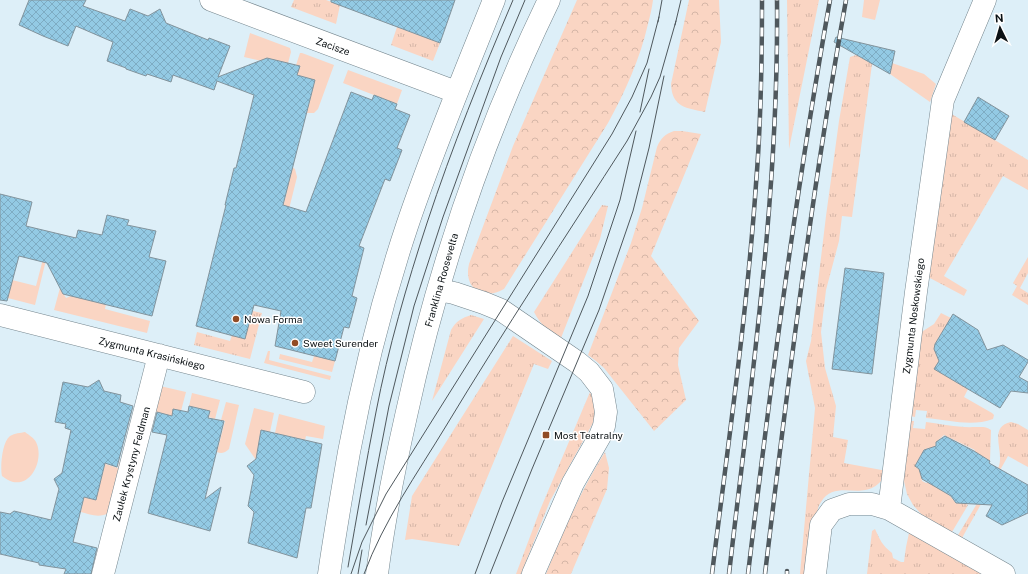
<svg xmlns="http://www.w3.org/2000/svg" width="1028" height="574" font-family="'Public Sans',sans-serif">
<defs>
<pattern id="grass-tufts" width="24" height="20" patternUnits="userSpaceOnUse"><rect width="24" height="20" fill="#fad5c3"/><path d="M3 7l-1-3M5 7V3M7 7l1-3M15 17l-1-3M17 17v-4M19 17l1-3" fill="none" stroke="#d5b6a7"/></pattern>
<pattern id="forest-crowns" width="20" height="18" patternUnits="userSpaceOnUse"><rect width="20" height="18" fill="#fad5c3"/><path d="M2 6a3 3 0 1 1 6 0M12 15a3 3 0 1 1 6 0" fill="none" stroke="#d5b6a7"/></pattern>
<pattern id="building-cross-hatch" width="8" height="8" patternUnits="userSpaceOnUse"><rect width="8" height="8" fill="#93cae4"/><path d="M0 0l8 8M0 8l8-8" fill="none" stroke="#7eacc3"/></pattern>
</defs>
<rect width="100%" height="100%" fill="#ddeff8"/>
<path fill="url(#grass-tufts)" d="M294 0H326L340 5 336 24 291 7Z
M787 0H819L789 149Z
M397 27 440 43 433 61 391 45Z
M856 55 872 64 852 217 842 216 839 241 826 290 821 332 825 368 836 406 833 437 848 440 844 463 887 471C870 509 838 475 821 502 816 509 817 518 816 526 813 542 809 558 806 574H800L815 408 806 361 811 341 826 216 839 121 850 57Z
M950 113 1028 160V190L1003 176 944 276 967 290 964 296 928 277Z
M602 205 608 206 600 239 561 338C548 330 541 326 534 312Z
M1028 257V273L1020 288 1028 293V305L1012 295 1017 286 1013 283Z
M253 311 262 313 250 359 194 345 197 332 230 341 232 335 249 317 251 318Z
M941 313 951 318 935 344 934 349 968 389 964 397 992 413 994 415 993 419C972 427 948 420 926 418L927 411 916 410 915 417 910 416 920 333 934 324Z
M471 315 484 319 432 401 451 330C456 321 462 318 471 315Z
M513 336 552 361 548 369 534 364 459 546 412 539 405 540 412 496Z
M590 392C595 401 595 411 594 421L550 501 521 574H516L540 510Z
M910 421H914L913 428 925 429 926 422C942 424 959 428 975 427 981 427 986 426 991 430L990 461 974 452 975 450 944 435 936 442 934 452 928 448 924 450 916 464 917 468 922 471 921 475 922 481 926 483 930 482 949 493V495L956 503H964L968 505 952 532 922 515 913 505 907 494 903 477Z
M1011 422 1018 424 1028 430V467L1008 456 962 538 958 535C967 520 977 504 986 488 990 481 996 474 999 466 1004 450 988 427 1011 422Z
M875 529C880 540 882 545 892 553L893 558 901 562H904L906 547 909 533 991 574H867L872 531Z"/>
<path fill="url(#forest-crowns)" d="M577 0H653C652 8 650 16 648 24 640 59 625 92 608 123L504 289C484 301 463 289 469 264L513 146Z
M689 0H719L721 42 705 112C687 108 672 108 671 84Z
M674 131H682L701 134 651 256 699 321 679 348 678 365 686 400 654 431 604 368 596 361 588 355 631 243 642 208 657 147C661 138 665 134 674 131Z
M605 452 609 468 607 489 571 574H546C563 532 581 490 605 452Z"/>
<path fill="#fad5c3" d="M864 0H880L875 20 862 17Z
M250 33 290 48 291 52 288 63 284 62 283 66 244 57Z
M300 53H302L334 65 318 109 314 113H307L315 80 297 75 300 66 296 65Z
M892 63 924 74 936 84 930 102 890 74Z
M348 70 402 90 397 104 343 83Z
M289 165 295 169 297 177 284 229 281 216 288 187Z
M43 259 46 260 35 305 0 296V277L36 286Z
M60 288 66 298 71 296 106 304 105 309 150 321 147 333 54 310Z
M268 351H270L269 360 331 376 330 380 264 363Z
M280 354 312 362 314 356 335 361 332 372 279 359Z
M160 386 186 392 181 411 174 409 172 416 153 411Z
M192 393 220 400 215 419 209 417 210 411 189 406Z
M226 402 239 405 229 449C225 453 221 454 217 452L225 421 221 420Z
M254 408 274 413 270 432 261 430 256 460 245 444Z
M279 414 325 426 323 439 306 436 305 440 275 433Z
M25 432C29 435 34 438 36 442 44 457 33 486 13 482 9 481 5 478 2 476 0 467 2 442 10 436 15 433 20 433 25 432Z
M120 460 124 461 109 513C99 518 91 515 81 512L84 497 96 500 105 464 118 468Z"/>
<path fill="url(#building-cross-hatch)" stroke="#82939c" d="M29 0H86L83 6 125 21 130 9 148 16 160 9 166 23 208 40 209 38 230 46 218 77 267 58 300 66 297 75 315 80 283 205 306 212 351 92 372 100 374 95 397 104 395 109 410 115 397 148 402 150 390 181 385 179 359 246 364 248 352 296 357 298 349 328 344 327 335 361 275 346 281 311 254 305 245 339 196 326 226 205H225L234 168H236L254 95 217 81 214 90 173 75 171 82 147 74 146 76 126 69V68L107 61 113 42 76 26 68 46 43 36 19 25Z
M331 0H455L440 43 331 2Z
M836 37 895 51 890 74 834 42Z
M978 97 1009 116 995 140 964 122Z
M0 194 32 202 26 226 76 238 78 230 102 235 107 215 129 220 127 225 156 231 149 257 166 261 152 316 63 294 47 263 19 256 7 301 0 300Z
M845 268 884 273 872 374 832 369Z
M953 314 978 330 987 350 1003 345 1028 360V362L1019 377 1028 382V393L1011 391 1000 408 934 369 939 361 934 349 935 344Z
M99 380 104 391 121 395 120 402 133 406 117 467 105 463 96 500 84 497 73 542 97 548 91 574H64L66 569 39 565V563L0 554V512L10 514 14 511 51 520 59 489 54 479 62 473 71 430 65 428 66 424 55 422 63 382 88 387Z
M189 406 210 411 208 418 224 421 205 499 221 487 210 531 148 513 167 435 152 432 157 412 172 416 173 409 188 412Z
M261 430 322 444 311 508H306L297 558 248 543 254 512 248 506 254 475 247 466 256 459Z
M945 436 974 451 990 461 989 463 1028 485V513L1002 525 986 516 992 505 956 503 951 496 922 479 919 469 915 466 924 450 936 446V442Z"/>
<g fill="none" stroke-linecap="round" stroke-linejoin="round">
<defs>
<path id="minor" d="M211 0 456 92
M985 0 943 100 916 292 889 509 1004 574
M438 290 454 293 484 303 501 310 577 362 589 372 602 389 606 412 604 426 600 436 573 483 533 574
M0 315 304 392
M103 574 159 355
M329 574C335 533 342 492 349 452 363 377 383 298 407 226 433 149 464 75 494 0
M377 574C384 521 394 469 406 416 437 273 485 132 549 0
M815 574 821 525 832 510 849 504H872L889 509"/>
</defs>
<use href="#minor" stroke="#74858d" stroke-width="23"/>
<use href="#minor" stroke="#fff" stroke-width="22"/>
<path stroke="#4f585d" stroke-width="1" d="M658 22 662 0
M675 25 681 0
M640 112 649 69
M366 525 389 406 414 306 443 217 501 57 525 0
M348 567C357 515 366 463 376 412 388 349 407 284 427 223 452 147 482 73 513 0
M351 574 362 542 386 494 612 134 632 97 647 63 659 17
M358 574 362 550
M364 574C384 520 417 474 446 426 504 330 566 236 627 141L651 97 660 77 676 21
M475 574 502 502 588 296 620 200 636 131
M490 574 532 469 599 310 633 211 649 148 664 76"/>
<defs>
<path id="rail" d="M712 574C728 444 747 314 756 184 761 123 762 61 762 0
M729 574C751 383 779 193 777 0
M748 574C771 382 796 190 830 0
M765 574C788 382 812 190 846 0
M787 574V571"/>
</defs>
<use href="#rail" stroke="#4f585d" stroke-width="4.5"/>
<use href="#rail" stroke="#fff" stroke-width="3" stroke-dasharray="9" stroke-linecap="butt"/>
</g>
<g fill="#924c25" stroke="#fff" stroke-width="1.5">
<circle cx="236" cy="319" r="4"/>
<circle cx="295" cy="343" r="4"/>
<rect x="542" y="431" width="8" height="8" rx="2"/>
</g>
<g text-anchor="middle" stroke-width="3" stroke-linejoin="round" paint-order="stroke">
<g font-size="10" fill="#0c1215" stroke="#fff">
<text transform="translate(333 46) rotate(20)" y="4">Zacisze</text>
<text transform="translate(441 280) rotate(-74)" y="4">Franklina Roosevelta</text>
<text transform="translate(913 316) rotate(-83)" y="4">Zygmunta Noskowskiego</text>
<text transform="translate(152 353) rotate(14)" y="4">Zygmunta Krasińskiego</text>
<text transform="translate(131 464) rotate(-75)" y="4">Zaułek Krystyny Feldman</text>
</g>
<g font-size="10" fill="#0c1215" stroke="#fff" text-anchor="start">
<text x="244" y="323">Nowa Forma</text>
<text x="303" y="347">Sweet Surender</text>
<text x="554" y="439">Most Teatralny</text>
</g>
</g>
<g transform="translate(1000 28) rotate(355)" stroke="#ffffff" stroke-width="3" paint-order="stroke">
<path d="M0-3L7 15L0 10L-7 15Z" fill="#0c1215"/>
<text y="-6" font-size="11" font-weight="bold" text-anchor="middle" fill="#0c1215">N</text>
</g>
</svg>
